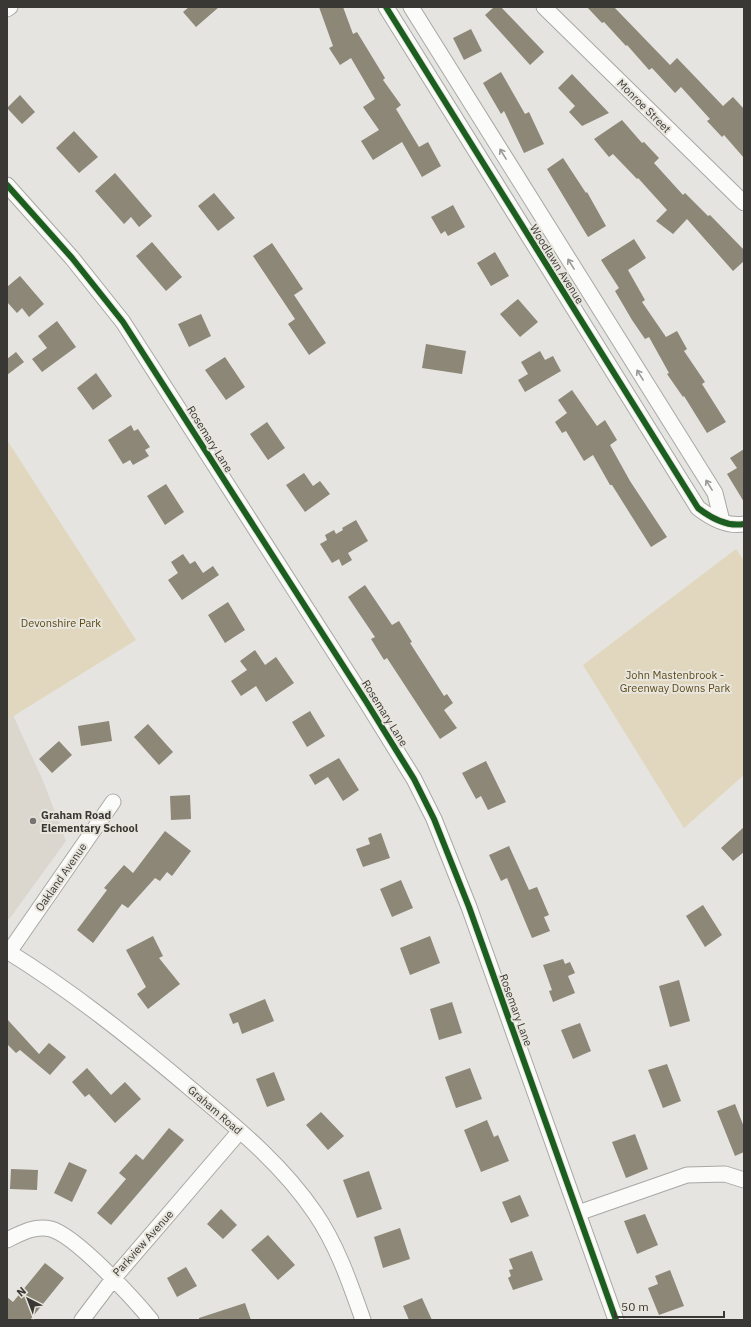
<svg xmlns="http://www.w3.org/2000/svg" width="751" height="1327" font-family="'IBM Plex Sans',sans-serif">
<rect width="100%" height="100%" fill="#e5e4e0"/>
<path fill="#dbd7ce" d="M13 715 44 783 66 841 10 918 7 920V718Z"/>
<path fill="#e1d7be" d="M7 440 136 640 7 720Z
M736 549 744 560V775L684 828 583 665Z"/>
<path fill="#8c8776" d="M189 7H219L196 27 183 12Z
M319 7H343L353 34 357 32 385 78 383 80 401 105 396 109 419 147 428 142 441 166 422 177 402 142 373 160 361 141 379 130 363 107 375 99 351 58 340 65 329 48 333 46Z
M494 7H501L544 52 530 65 485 15Z
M587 7H614L670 65 677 58 723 106 733 97 744 109V158L724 135 722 137 707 121 710 119 681 87 675 93 652 68 649 70 627 45 626 46 604 22 602 23Z
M471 29 482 51 464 60 453 38Z
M501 72 525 114 529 112 544 144 524 153 504 111 501 114 483 83Z
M572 74 609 113 582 126 569 112 575 106 558 88Z
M20 95 35 112 22 124 7 108Z
M622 120 642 143 644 142 659 158 654 163 683 195 685 193 708 216 710 215 744 250V261L733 271 687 219 673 234 656 221 667 210 638 178 637 179 613 154 609 157 594 139Z
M74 131 98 157 79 173 56 148Z
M563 158 586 193 587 192 606 226 588 237 547 169Z
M115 173 152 216 139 227 131 217 124 224 95 191Z
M214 193 235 218 218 231 198 206Z
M453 205 465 227 448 236 445 231 441 234 431 217Z
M634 239 646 258 628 270 645 300 642 302 666 337 677 331 687 349 684 351 705 382 702 384 726 422 707 433 684 396 683 397 667 374 669 373 649 337 645 339 632 320 615 291 619 288 601 260Z
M152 242 182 277 166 291 136 256Z
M272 243 303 289 294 295 326 343 309 355 288 324 295 319 253 256Z
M495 252 509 276 491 286 477 263Z
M20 276 44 304 29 317 22 308 17 313 7 302V287Z
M518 299 538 322 520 337 500 314Z
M201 314 211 336 189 347 178 324Z
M57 321 76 347 42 372 32 359 47 348 38 336Z
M426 344 466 351 462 374 422 368Z
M540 351 545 360 553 356 561 371 525 392 518 380 528 374 521 362Z
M16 352 24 362 7 375V359Z
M225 357 245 387 226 400 205 370Z
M96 373 112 396 93 410 77 388Z
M572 390 597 426 605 420 617 440 610 445 630 481 667 537 651 547 612 485H610L593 455 584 461 566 431 562 433 555 422 567 413 558 400Z
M267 422 285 448 268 460 250 434Z
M131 425 134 431 138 429 150 447 145 450 149 456 133 465 130 460 123 464 108 440Z
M744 449V502L727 474 737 468 730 458Z
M304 473 313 486 320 481 330 494 305 512 286 485Z
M166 484 184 512 165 525 147 496Z
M356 520 368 541 348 553 352 560 342 566 339 559 332 563 320 544 327 540 325 535 334 530 336 534 343 530 342 528Z
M183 554 190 564 195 561 203 573 213 566 219 575 182 600 168 580 178 573 171 562Z
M365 585 392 625 399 621 412 642 410 643 444 696 447 694 453 703 444 710 457 728 440 739 387 658 384 660 371 639 375 637 348 597Z
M228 602 245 630 225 643 208 615Z
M255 650 265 665 276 657 294 683 266 702 256 686 241 696 231 681 247 670 240 661Z
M310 711 325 736 307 747 292 722Z
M109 721 112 741 81 746 78 726Z
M148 724 173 752 159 765 134 737Z
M59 741 72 755 52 773 39 759Z
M339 758 359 790 343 801 328 777 315 785 309 775Z
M486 761 506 802 488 810 481 796 476 799 462 773Z
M190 795 191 819 171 820 170 796Z
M744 827V852L733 861 721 848Z
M165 831 191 851 172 876 167 872 160 881 155 878 128 908 122 904 93 943 77 930 107 890 104 888 124 865 133 873Z
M381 833 390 858 363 867 356 849 370 844 368 838Z
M509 846 529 890 537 887 549 915 544 917 550 931 532 938 507 878 501 881 489 855Z
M401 880 413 908 392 917 380 889Z
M703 905 722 935 705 947 686 916Z
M153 936 163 956 159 958 180 984 148 1009 137 994 146 987 126 950Z
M430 936 440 963 410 975 400 948Z
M563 959 565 964 570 962 575 973 568 976 575 993 553 1002 549 991 552 990 543 965Z
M679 980 690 1021 670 1027 659 986Z
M265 999 274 1021 242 1034 238 1022 233 1024 229 1014Z
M452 1002 462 1033 439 1040 430 1009Z
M7 1019 39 1054 49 1043 66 1057 50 1075 20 1050 16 1053 7 1044Z
M580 1023 591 1051 573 1059 561 1030Z
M667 1064 681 1101 663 1108 648 1070Z
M87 1068 111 1095 125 1082 141 1099 115 1123 89 1094 85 1097 72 1082Z
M470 1068 482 1099 456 1108 445 1077Z
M274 1072 285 1100 267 1107 256 1079Z
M735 1104 744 1127V1152L735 1156 717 1111Z
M321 1112 344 1136 328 1150 306 1125Z
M487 1120 494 1137 498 1135 509 1161 481 1172 464 1130Z
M169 1128 184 1140 111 1225 97 1213 126 1179 119 1173 136 1154 143 1160Z
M635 1134 648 1169 626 1178 612 1142Z
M69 1162 87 1170 72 1202 54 1193Z
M11 1169 38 1170 37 1190 10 1189Z
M369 1171 382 1209 357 1218 343 1180Z
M520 1195 529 1216 511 1223 502 1202Z
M221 1209 237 1225 223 1239 207 1224Z
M645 1214 658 1245 637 1254 624 1221Z
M400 1228 410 1259 383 1268 374 1237Z
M268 1235 295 1265 278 1280 251 1250Z
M532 1251 543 1280 513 1290 508 1278 511 1276 509 1270 513 1269 509 1259Z
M45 1263 64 1278 30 1320H7V1297L13 1302Z
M186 1267 197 1286 177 1297 167 1278Z
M670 1270 684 1306 659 1315 648 1288 658 1284 655 1276Z
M422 1298 432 1320H409L403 1306Z
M245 1303 251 1320H199V1318Z"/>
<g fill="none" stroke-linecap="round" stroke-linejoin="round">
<defs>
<path id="minor" d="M386 7 698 508C711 518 728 527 744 524
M411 7 715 493 722 521
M544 7 744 203
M7 9 10 7
M7 185 72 258 123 322 367 703 414 779 434 819 469 907 616 1320
M7 951C72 991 133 1040 191 1089 235 1126 282 1164 315 1213 337 1245 350 1283 363 1320
M9 952 113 802
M578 1213 687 1175 725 1174 744 1180
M7 1240C21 1233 35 1225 51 1229 76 1236 133 1298 151 1320
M82 1320 113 1279 240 1131"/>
</defs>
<use href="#minor" stroke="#a8a8a4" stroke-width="17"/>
<use href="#minor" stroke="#fbfbfa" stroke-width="15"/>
<defs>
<path id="cycleway" d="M386 7 698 508C711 518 728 527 744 524
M7 185 72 258 123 322 367 703 414 779 434 819 469 907 616 1320"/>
</defs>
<use href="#cycleway" stroke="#e8e5dd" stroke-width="8"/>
<use href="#cycleway" stroke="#1b5e20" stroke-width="6"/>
</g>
<defs><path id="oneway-shaft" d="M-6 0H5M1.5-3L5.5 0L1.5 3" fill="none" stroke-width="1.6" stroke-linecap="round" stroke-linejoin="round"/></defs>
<g stroke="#9a9a98">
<use href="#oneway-shaft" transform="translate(503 154) rotate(-122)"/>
<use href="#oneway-shaft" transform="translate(571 264) rotate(-122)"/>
<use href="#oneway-shaft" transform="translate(640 375) rotate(-122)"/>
<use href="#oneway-shaft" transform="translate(709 485) rotate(-122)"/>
</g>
<circle fill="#757471" stroke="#e8e5dd" stroke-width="1.5" cx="33" cy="821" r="4"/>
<g text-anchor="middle" stroke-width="4" stroke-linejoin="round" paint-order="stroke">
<g font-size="11" fill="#393835" stroke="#e8e5dd">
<text transform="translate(644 106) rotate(45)" y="4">Monroe Street</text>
<text transform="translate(557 264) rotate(58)" y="4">Woodlawn Avenue</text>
<text transform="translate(210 439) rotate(58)" y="4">Rosemary Lane</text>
<text transform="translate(385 713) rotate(58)" y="4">Rosemary Lane</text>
<text transform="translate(61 877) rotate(-55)" y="4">Oakland Avenue</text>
<text transform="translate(516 1010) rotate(70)" y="4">Rosemary Lane</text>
<text transform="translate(215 1110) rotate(41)" y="4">Graham Road</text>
<text transform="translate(143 1243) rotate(-48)" y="4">Parkview Avenue</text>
</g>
<g font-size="11" fill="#5c4b19" stroke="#e8e5dd">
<text x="61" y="627">Devonshire Park</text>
<text x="675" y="679">John Mastenbrook -<tspan x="675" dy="13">Greenway Downs Park</tspan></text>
</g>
<g font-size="11" font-weight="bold" fill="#393835" stroke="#e8e5dd" text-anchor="start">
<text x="41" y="819">Graham Road<tspan x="41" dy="13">Elementary School</tspan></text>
</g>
</g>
<rect width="751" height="1327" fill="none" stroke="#393835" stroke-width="16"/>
<g transform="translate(28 1299) rotate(318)" stroke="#e8e5dd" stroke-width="3" paint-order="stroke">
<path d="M0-3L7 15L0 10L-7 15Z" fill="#393835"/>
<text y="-6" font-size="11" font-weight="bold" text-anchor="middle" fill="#393835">N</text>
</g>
<path d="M615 1311v6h109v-6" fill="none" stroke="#393835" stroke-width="2"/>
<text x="621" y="1311" font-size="12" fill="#393835" stroke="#e8e5dd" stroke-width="3" paint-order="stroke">50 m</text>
</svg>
